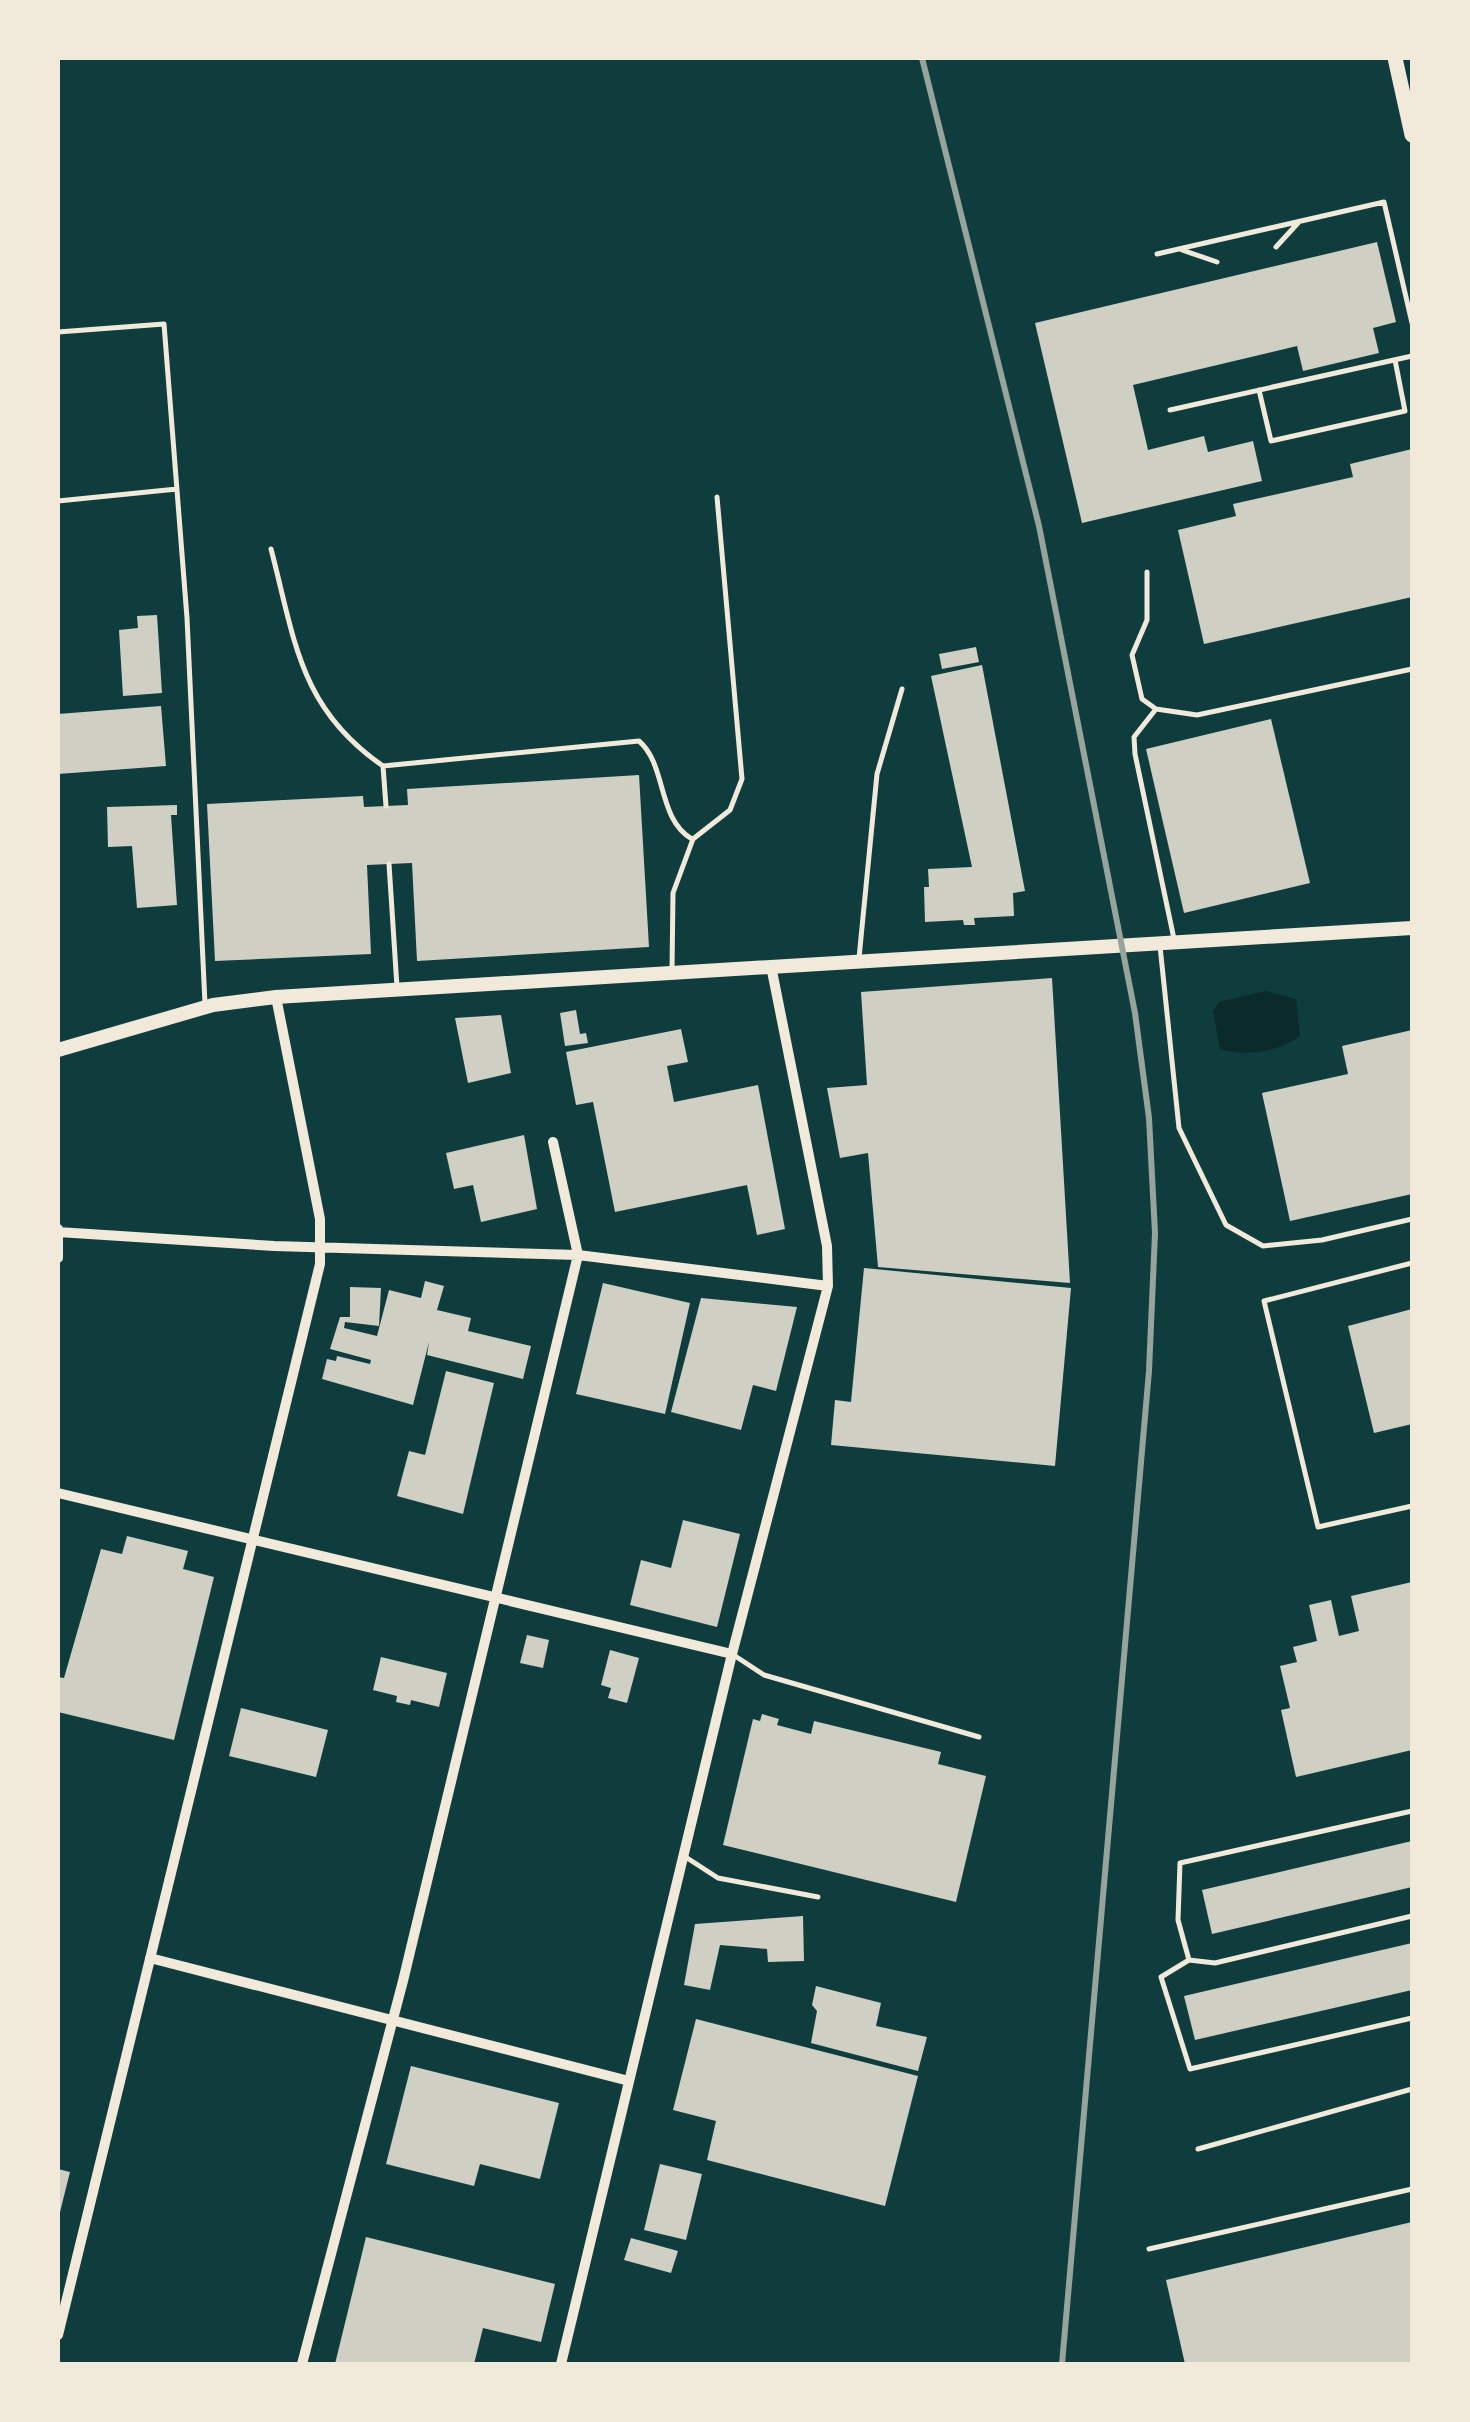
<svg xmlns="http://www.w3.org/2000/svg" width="1470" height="2422" font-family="'DejaVu Sans',sans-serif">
<rect width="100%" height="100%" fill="#0f3d3e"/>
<path fill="#0a2a2b" d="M1266 991 1296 999 1300 1036C1278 1052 1245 1057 1220 1049L1213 1011 1219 1002Z"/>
<path fill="#cfcfc3" d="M1377 242 1396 322 1373 328 1379 353 1303 371 1297 346 1133 385 1148 450 1204 436 1208 452 1253 441 1262 481 1082 523 1035 323Z
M1412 449V597L1204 644 1178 530 1236 516 1233 504 1353 477 1350 464Z
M157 615 162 693 123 696 119 630 138 628 137 616Z
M976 647 979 662 942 669 939 654Z
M982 665 1025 891 1013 893 1014 916 974 918 975 925H964L963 920 925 922 924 887H929L928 869 972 867 931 676Z
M161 706 166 766 58 774V714Z
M1271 719 1310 883 1184 913 1146 749Z
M639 775 649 947 417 961 412 863 367 865 371 954 215 961 207 804 363 796 364 807 408 805 407 789Z
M177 805V815H171L177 905 137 908 132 846 108 847 107 807Z
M1052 978 1070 1283 878 1267 868 1153 840 1158 827 1088 867 1085 861 992Z
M576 1010 580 1034 586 1033 588 1043 565 1046 560 1013Z
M501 1015 511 1073 468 1083 455 1018Z
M681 1029 688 1062 667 1066 674 1102 758 1085 785 1229 757 1235 747 1185 615 1212 593 1102 576 1105 566 1052Z
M1412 1030V1194L1290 1221 1262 1093 1348 1074 1342 1046Z
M524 1135 537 1209 481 1222 473 1185 454 1189 446 1153Z
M864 1268 1071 1288 1055 1466 831 1445 835 1400 851 1402Z
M425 1281 444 1286 437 1310 471 1318 468 1331 531 1346 523 1379 427 1355 429 1342 413 1405 322 1379 327 1359 336 1361 337 1356 370 1364 371 1360 330 1349 340 1317H350V1287L381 1288 379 1326 345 1322 344 1328 377 1336 389 1290 421 1298Z
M603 1283 690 1303 665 1414 576 1394Z
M701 1298 797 1307 776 1391 753 1385 741 1430 671 1412Z
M1412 1309V1424L1374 1433 1348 1326Z
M446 1371 494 1383 463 1514 397 1496 409 1451 425 1455Z
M683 1520 740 1534 717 1627 630 1605 641 1560 671 1568Z
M127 1536 188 1551 183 1569 214 1577 174 1740 58 1712V1677L64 1678 101 1549 122 1554Z
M1412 1582V1750L1296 1777 1281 1710 1290 1708 1280 1666 1297 1662 1293 1647 1317 1641 1309 1605 1331 1600 1339 1636 1359 1631 1351 1596Z
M527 1635 549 1640 543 1668 520 1663Z
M610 1650 639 1658 627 1703 608 1698 611 1688 601 1685Z
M381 1657 447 1673 439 1707 411 1700 410 1705 396 1702 397 1696 373 1690Z
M241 1708 328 1730 316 1777 229 1756Z
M762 1714 779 1719 777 1725 811 1734 814 1721 941 1752 938 1764 986 1776 956 1902 723 1845 753 1719 760 1721Z
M1412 1841V1887L1212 1934 1202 1890Z
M803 1916 804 1961 768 1962 767 1949 720 1945 710 1990 684 1985 695 1924Z
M1412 1943V1990L1195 2040 1184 1996Z
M816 1986 881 2003 876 2026 927 2037 918 2071 811 2043 817 2011 812 2005Z
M696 2019 918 2076 885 2206 707 2160 716 2121 673 2110Z
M411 2066 559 2103 540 2179 480 2164 474 2186 386 2164Z
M660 2164 702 2174 686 2240 644 2230Z
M58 2169 70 2172 59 2216H58Z
M1412 2222V2364H1185L1166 2280Z
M366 2237 555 2284 541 2342 483 2328 474 2364H335Z
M631 2238 678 2251 671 2273 624 2260Z"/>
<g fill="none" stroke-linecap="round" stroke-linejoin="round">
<path stroke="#f1e9da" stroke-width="5" d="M1276 247 1298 223
M1182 250 1217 262
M1157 254 1384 202 1412 323
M58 332 164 324 187 618 205 1004
M1259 390 1271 441 1405 411 1395 360
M1170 410 1412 356
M58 501 177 489
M271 549C295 640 299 708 383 766
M1147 572V620L1132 655 1142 699 1156 709 1197 715 1412 669
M1156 709 1134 737 1135 754 1174 939
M386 806 383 766 639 741C667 765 657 819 692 839
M389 864 397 987
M1160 946 1179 1128 1226 1225 1263 1246 1322 1240 1412 1219
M859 958 877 774 902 689
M672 970 673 893 693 839 730 810 742 779 717 497
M1412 1263 1264 1301 1318 1527 1412 1506
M732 1654 764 1675 979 1737
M684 1856 718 1878 818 1897
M1412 1916 1215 1963 1189 1960 1161 1977 1190 2069 1412 2018
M1189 1960 1178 1920 1180 1863 1412 1811
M1198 2149 1412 2089
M1149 2249 1412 2189"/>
<path stroke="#f1e9da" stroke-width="10" d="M58 1232 274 1246 578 1255 828 1286
M58 1258V1229
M58 1493 732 1654
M150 1958 629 2081
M58 2335 320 1264V1219L276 997
M302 2364 403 1981 578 1255 553 1142
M561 2364 732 1654 828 1286 827 1246 771 966"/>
<path stroke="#f1e9da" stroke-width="14" d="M58 1050 213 1005 276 997 1412 928"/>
<path stroke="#f1e9da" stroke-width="15" d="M1395 58 1412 135"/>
<path stroke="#97a49c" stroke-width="6" d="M922 58 1039 526 1135 1013 1149 1118 1155 1233 1149 1371 1062 2364"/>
</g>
<rect width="1470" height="2422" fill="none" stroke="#f1e9da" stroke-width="120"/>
</svg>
